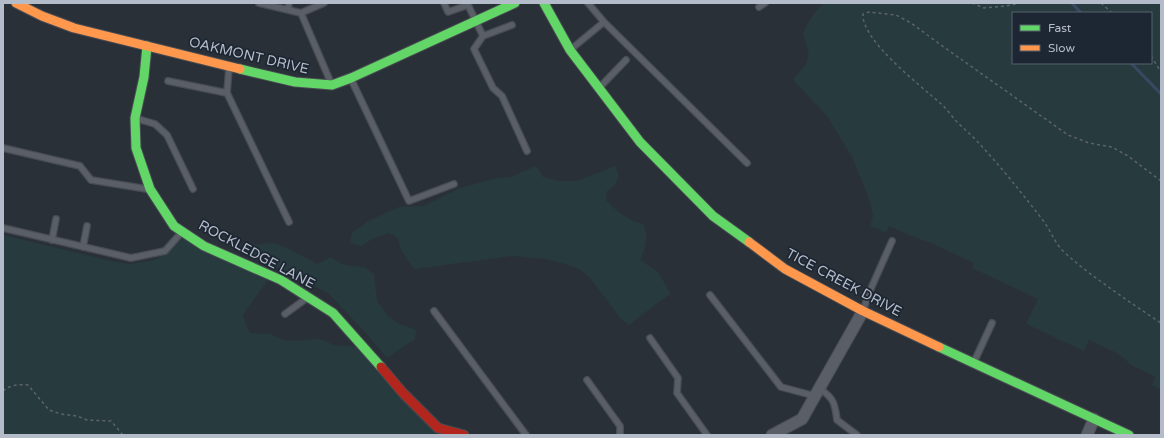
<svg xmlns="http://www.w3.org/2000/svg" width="1164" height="438" font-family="'Varela Round',sans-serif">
<rect width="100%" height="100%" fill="#2a3038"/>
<path fill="#273a3e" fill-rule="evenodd" d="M824 3H1161V390L1152 385 1156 377 1133 366 1117 353 1089 340 1084 351 1026 324 1038 299 972 268 974 263 931 243 919 239 889 226 886 233 870 226 873 216 869 198 852 157 827 116 795 82 794 78C803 68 812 61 807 47 806 42 804 39 803 34 808 22 814 12 824 3ZM1013 13H1151V63H1013Z
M536 166 543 177 559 181H577L615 166 619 175 615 185 607 191 606 200C618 213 627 219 644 225 648 239 646 247 640 260L658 272 671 294 660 301 629 325 622 320 590 278 581 270 566 264 546 259 512 256 414 269 401 250 398 238 389 233 374 238 361 246 350 243 352 232 363 226 366 222 399 207 424 206 460 188 493 179 511 177Z
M3 235 111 261 129 264 151 261 167 254 183 238 268 280 243 315 246 325 250 333 270 334 284 340 298 341 313 339 323 340 334 345 361 347 446 435H3Z
M273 243 287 248 317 264 331 257 342 264 352 266 364 267 374 274 377 301 388 316 400 324 416 330 415 339 387 358 364 331 329 294 284 270 256 260 244 253 250 245Z"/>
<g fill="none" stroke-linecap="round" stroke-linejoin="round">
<path stroke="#384963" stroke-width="3" d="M1072 3 1081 13
M1131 63 1161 94"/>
<defs>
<path id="lane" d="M259 3 301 13 331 83
M444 3 448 12 468 5 483 36 474 49 493 88 502 96 527 151
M588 3 604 22 747 163
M759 7 765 3
M288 10 289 3
M301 13 324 3
M483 36 512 25
M570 50 604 22
M229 68 227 93 289 222
M351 79 409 201 454 184
M168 81 227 93
M599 88 626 60
M138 119 155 124 167 135 193 189
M3 148 80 166 91 180 147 189
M3 228 131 258 165 251 181 233
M52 240 56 219
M83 247 87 226
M710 295 781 387 815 396
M434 311 526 435
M863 311 869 293 892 241
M285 314 307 298
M650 338 678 378 677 393 707 435
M974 362 992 323
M587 380 620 426V435
M820 389C834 398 835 404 837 420L857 435"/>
<path id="street" d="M772 435 802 419 863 311
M1087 435 1094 419"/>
<path id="fast" d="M544 3 570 50 640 142 713 216 749 242
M147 46 144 77 135 118 136 148 150 189 174 226 204 246 281 280 333 313 381 367
M240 69 295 82 332 85 351 78 515 3
M939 347 1129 435"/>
<path id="slow" d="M16 3 42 16 74 28 240 69
M749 242 785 269 863 311 939 347"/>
<path id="jam" d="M381 367 403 393 438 428 464 435"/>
</defs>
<use href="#lane" stroke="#484c53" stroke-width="8"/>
<use href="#street" stroke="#484c53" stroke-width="13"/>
<use href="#fast" stroke="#484c53" stroke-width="11"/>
<use href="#slow" stroke="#484c53" stroke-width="11"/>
<use href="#jam" stroke="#484c53" stroke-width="11"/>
<path stroke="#5d636a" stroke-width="1.5" stroke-dasharray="3 3" stroke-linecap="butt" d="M972 3 984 8 1006 6 1020 3
M1101 3 1112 13
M1151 56 1161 72
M1161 181 1128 156 1112 147 1089 143 1068 135 941 45 911 23 896 15 869 12 863 14C861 40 921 86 940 103 946 108 951 115 956 121 962 127 968 132 974 138 998 163 1020 191 1042 219 1050 229 1054 242 1063 251 1070 258 1077 263 1084 269 1109 288 1135 306 1161 323
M3 391C10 385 19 384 28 385L49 410 61 414 77 416 87 420 111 421 123 435"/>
<use href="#lane" stroke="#5a5e66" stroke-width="5.5"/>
<use href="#street" stroke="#5a5e66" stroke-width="11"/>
<use href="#fast" stroke="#63d668" stroke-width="9"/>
<use href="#slow" stroke="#ff974d" stroke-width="9"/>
<use href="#jam" stroke="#b3261e" stroke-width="9"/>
</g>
<g text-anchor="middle" stroke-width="3.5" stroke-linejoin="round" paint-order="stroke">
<g font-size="14" fill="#b4bcc9" stroke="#1d2633">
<text transform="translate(249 55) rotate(13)" y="5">OAKMONT DRIVE</text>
<text transform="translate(257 254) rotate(28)" y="5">ROCKLEDGE LANE</text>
<text transform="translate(844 282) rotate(28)" y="5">TICE CREEK DRIVE</text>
</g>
</g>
<rect width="1164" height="438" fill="none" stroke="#b4bcc9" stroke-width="8"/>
<rect x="1012" y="12" width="140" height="52" fill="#1d2633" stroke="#59626f"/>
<rect x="1020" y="25" width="20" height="6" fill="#63d668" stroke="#59626f"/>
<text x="1048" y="32" font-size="12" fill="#b4bcc9">Fast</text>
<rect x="1020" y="45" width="20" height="6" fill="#ff974d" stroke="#59626f"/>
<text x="1048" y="52" font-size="12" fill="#b4bcc9">Slow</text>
</svg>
